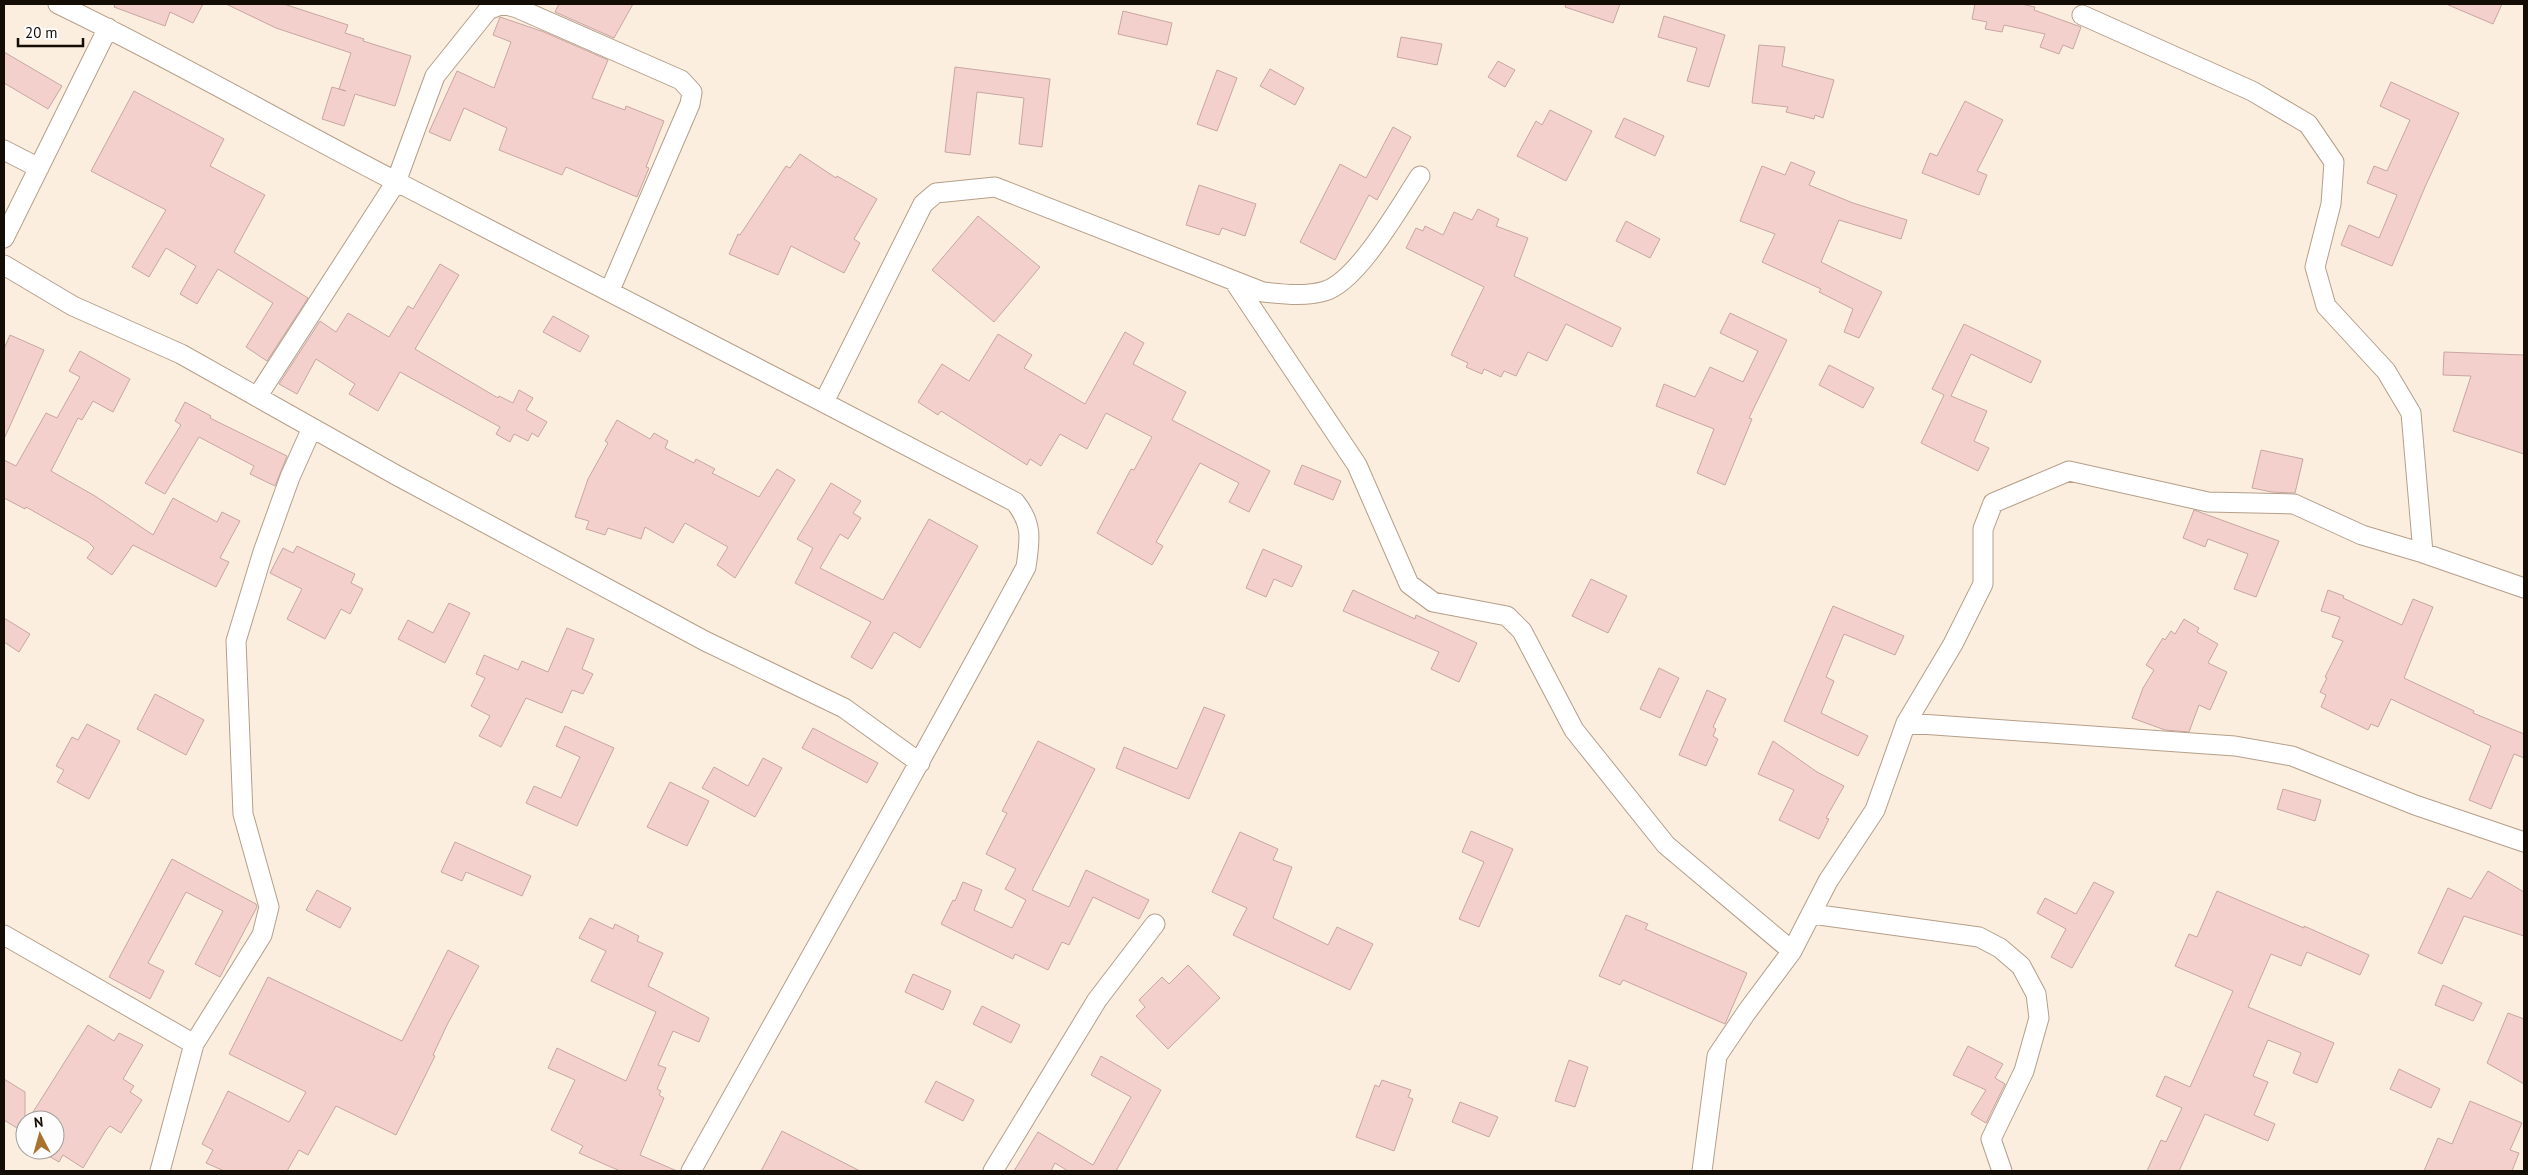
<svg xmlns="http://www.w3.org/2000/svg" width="2528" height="1175" font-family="'PT Sans',sans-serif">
<rect width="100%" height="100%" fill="#fbeedf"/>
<path fill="#f3d0cc" stroke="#c8a6a3" d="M115 4H203L193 23 170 12 165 26 114 7Z
M226 4H284L348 25 345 33 364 39 363 41 411 56 395 106 355 94 344 126 322 119 332 87 346 91 339 89 351 53 276 28Z
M559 4H633L614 38 555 12Z
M1566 4H1620L1613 23 1565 7Z
M1975 4H2021L2035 7 2034 10 2081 27 2073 49 2063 45 2059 54 2040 47 2045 34 2004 25 2002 32 1985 29 1987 22 1972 19Z
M2446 4H2502L2493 24Z
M1123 11 1172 23 1167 45 1118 34Z
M1664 16 1725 35 1709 87 1687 81 1697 48 1658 37Z
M500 17 544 32 608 60 592 98 625 110 626 106 664 121 646 167 649 168 637 197 566 167 562 175 499 150 507 128 464 108 450 141 429 132 457 71 494 88 511 42 493 35Z
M1401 37 1442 44 1437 65 1397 57Z
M1759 45 1785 47 1782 66 1834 80 1823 118 1815 115 1814 119 1786 112 1788 107 1752 103Z
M4 52 62 86 48 109 4 83Z
M1498 61 1515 70 1505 87 1488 77Z
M955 67 1050 79 1042 147 1019 144 1024 98 977 92 970 155 945 152Z
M1270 69 1304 88 1295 105 1260 86Z
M1217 70 1237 78 1217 131 1197 124Z
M2391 82 2459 113 2425 187 2392 266 2341 245 2349 225 2379 238 2397 195 2367 183 2374 166 2387 171 2410 120 2380 106Z
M134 91 224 139 210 166 265 195 234 252 308 298 267 361 246 347 273 303 218 269 197 304 180 294 196 266 166 248 149 277 132 267 166 210 91 171Z
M1965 101 2003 120 1977 171 1987 175 1979 195 1922 173 1930 153 1937 156Z
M1550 110 1592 131 1566 181 1517 156 1536 121 1542 125Z
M1624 118 1664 136 1655 156 1615 137Z
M1393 127 1411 137 1377 200 1369 195 1335 260 1300 242 1340 164 1366 178Z
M800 154 836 178 837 176 877 199 854 239 860 243 844 273 791 246 778 275 729 254 738 234 740 235 786 166 790 168Z
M1791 162 1815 172 1809 185 1853 203 1907 220 1901 239 1839 220 1821 262 1882 292 1859 338 1844 332 1853 309 1819 292 1821 289 1762 262 1775 234 1740 221 1762 166 1785 175Z
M1199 185 1256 204 1245 236 1222 228 1219 235 1186 225Z
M1478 209 1499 219 1496 226 1528 238 1514 276 1621 328 1612 347 1566 324 1547 361 1528 352 1516 376 1504 371 1501 377 1484 369 1482 374 1466 367 1468 363 1451 355 1484 287 1406 248 1416 228 1423 231 1425 226 1443 235 1454 212 1472 220Z
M978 216 1040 267 994 322 932 270Z
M1626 221 1660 239 1650 258 1616 241Z
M440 264 459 275 415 349 498 398 499 396 513 403 519 390 533 398 526 410 547 422 538 437 532 433 528 441 514 434 510 442 496 434 500 427 400 372 378 411 349 394 355 384 316 359 297 394 279 384 320 321 336 332 348 313 389 337 408 306 413 309Z
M1730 313 1787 340 1749 418 1752 419 1725 485 1697 473 1714 429 1656 406 1664 384 1695 397 1710 367 1743 382 1758 351 1720 333Z
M553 316 589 336 580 352 543 332Z
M1964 324 2041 361 2031 383 1971 354 1951 396 1987 411 1974 441 1989 448 1978 471 1921 443 1944 395 1932 389Z
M1125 332 1144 343 1133 364 1186 392 1172 420 1270 471 1249 512 1229 502 1239 483 1200 463 1156 542 1163 546 1152 565 1097 533 1131 469 1134 470 1152 437 1106 413 1087 449 1060 434 1041 466 1030 459 1027 465 941 411 938 415 918 402 942 364 969 381 998 334 1032 355 1024 368 1085 404Z
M10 335 44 350 4 439V349Z
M80 351 130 379 113 412 93 401 82 420 78 418 51 471 95 496 153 535 173 498 217 522 222 512 240 521 220 558 229 562 216 587 133 545 112 575 87 558 94 548 88 542 26 507 25 509 4 498V460L16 466 46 413 57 418 80 377 69 371Z
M2444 352 2524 355V454L2453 431 2471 376 2443 375Z
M1829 365 1874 388 1863 408 1819 385Z
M185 402 211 416 210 418 287 456 275 486 250 474 254 466 199 437 165 494 145 483 181 425 175 421Z
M617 420 650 439 654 433 668 441 665 448 694 463 696 459 715 469 712 473 759 497 777 469 795 480 735 578 717 565 728 547 685 523 673 543 645 527 641 539 608 528 605 535 586 529 589 521 575 517 588 479 608 443 605 441Z
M2261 450 2303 459 2295 493 2272 492 2252 488Z
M1302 465 1341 481 1333 500 1294 484Z
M831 483 861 501 853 513 861 518 848 539 840 534 820 568 883 600 929 519 978 546 920 648 894 632 872 669 851 657 871 622 795 583 813 548 797 539Z
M2194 510 2279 541 2256 597 2234 589 2248 554 2208 539 2205 547 2183 538Z
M297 546 355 574 351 583 363 589 350 614 341 609 325 639 287 619 302 589 270 573 283 548 293 553Z
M1263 549 1302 566 1292 587 1274 579 1266 597 1246 588Z
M1591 579 1627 596 1608 633 1572 616Z
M1353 590 1415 619 1416 615 1477 643 1459 682 1431 669 1439 652 1343 611Z
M2328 590 2344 596 2343 598 2402 625 2413 599 2433 607 2404 678 2474 711 2473 713 2524 734V758L2514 754 2491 809 2469 800 2491 746 2391 699 2378 727 2371 724 2368 730 2321 707 2326 695 2320 692 2327 678 2325 677 2343 641 2332 637 2340 617 2321 611Z
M449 603 470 613 445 663 398 639 408 620 433 633Z
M1833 606 1904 636 1895 655 1844 634 1826 677 1834 681 1821 713 1868 736 1858 756 1784 721Z
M4 618 30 634 19 652 4 642Z
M2184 619 2199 628 2197 632 2218 644 2208 663 2227 672 2210 710 2199 705 2189 732 2165 730 2132 718 2143 688 2154 670 2146 665 2163 638 2165 640 2171 631 2175 634Z
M567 628 594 639 582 669 593 674 583 694 572 690 562 713 526 698 501 747 479 736 490 716 471 706 485 678 476 674 484 655 518 670 522 661 548 672Z
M1659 668 1679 678 1660 718 1640 709Z
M1707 690 1726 699 1713 727 1716 729 1713 736 1718 739 1706 766 1679 755Z
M155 694 204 720 186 755 137 729Z
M1204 707 1225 715 1189 799 1116 768 1124 747 1177 769Z
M87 724 120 741 89 799 57 782 64 770 56 766 72 737 78 740Z
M565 726 614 748 577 826 526 803 534 786 561 798 580 757 556 746Z
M813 728 878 763 867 783 802 748Z
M1038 741 1095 769 1032 890 1069 907 1086 870 1149 900 1139 919 1093 897 1069 945 1062 942 1048 970 1015 954 1013 959 941 924 953 900 955 901 963 882 982 890 974 910 1012 928 1026 900 1005 889 1016 869 986 854 1007 813 1002 811Z
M1773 741 1817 772 1844 786 1826 818 1829 819 1819 839 1779 820 1794 790 1758 774Z
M763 758 782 768 755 817 702 788 714 767 748 786Z
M670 782 709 801 687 846 647 827Z
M2283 789 2321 800 2315 821 2277 809Z
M1471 831 1513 849 1479 927 1459 919 1484 862 1462 852Z
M1240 832 1278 849 1273 860 1292 867 1273 918 1328 945 1337 927 1373 944 1350 990 1233 935 1247 908 1212 892Z
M455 842 531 876 522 896 466 872 462 881 441 872Z
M172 859 256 904 257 907 220 977 195 964 223 911 186 892 148 963 164 971 150 999 109 977Z
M2488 871 2524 892V936L2464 916 2442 964 2418 953 2448 888 2471 899Z
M2094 882 2114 892 2072 968 2051 957 2066 929 2037 913 2045 898 2076 914Z
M317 890 351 908 340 928 306 910Z
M2217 891 2304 928V926L2369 955 2360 975 2307 952 2301 966 2271 954 2248 1007 2334 1043 2317 1083 2293 1073 2301 1053 2268 1040 2253 1076 2268 1082 2254 1115 2275 1124 2268 1141 2205 1114 2179 1171H2147L2161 1140 2166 1142 2182 1108 2156 1096 2165 1076 2190 1087 2233 991 2175 966 2189 934 2197 937Z
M1626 915 1648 924 1645 929 1747 973 1725 1024 1623 980 1620 985 1599 976Z
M590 918 613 929 615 924 639 936 637 941 663 953 648 986 709 1018 699 1042 673 1031 658 1065 666 1068 657 1089 661 1091 659 1095 664 1098 640 1155 677 1171H620L579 1153 583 1146 551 1130 575 1080 548 1068 557 1048 626 1081 656 1012 591 981 606 951 579 938Z
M448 950 479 966 447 1025 433 1055 435 1056 396 1135 336 1106 308 1155 299 1150 287 1171H224L206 1163 213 1150 202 1144 228 1091 289 1122 306 1092 229 1054 268 977 402 1041Z
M1188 965 1220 998 1168 1049 1136 1016 1145 1007 1139 1000 1162 977 1169 984Z
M913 974 951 991 943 1010 905 992Z
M2443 985 2482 1003 2473 1021 2435 1005Z
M982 1006 1020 1025 1011 1043 973 1024Z
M2508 1013 2524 1019V1084L2487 1063Z
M88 1025 114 1041 119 1033 143 1045 123 1079 134 1086 130 1092 142 1100 121 1133 110 1126 106 1130 83 1168 63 1155 59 1162 40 1151 55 1150V1120H28Z
M1968 1046 2003 1064 1995 1078 2005 1084 1986 1123 1971 1114 1986 1090 1953 1075Z
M1101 1056 1161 1090 1116 1171H1068L1055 1163 1051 1171H1014L1038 1132 1093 1165 1131 1097 1091 1075Z
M1569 1060 1588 1067 1575 1107 1555 1101Z
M2399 1069 2440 1089 2431 1108 2390 1089Z
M4 1079 25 1092V1133L4 1120Z
M1382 1080 1411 1090 1408 1097 1413 1099 1394 1151 1356 1137 1375 1085 1379 1087Z
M936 1081 974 1100 963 1121 925 1102Z
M2470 1101 2522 1123 2510 1150 2519 1153 2512 1171H2424L2438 1138 2452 1144Z
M1460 1102 1498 1117 1489 1137 1452 1122Z
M782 1131 860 1171H761Z"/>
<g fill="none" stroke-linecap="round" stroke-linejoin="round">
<defs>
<path id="street" d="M58 4C173 59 284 124 399 183 604 289 810 395 1015 502 1033 524 1030 540 1026 567 917 770 803 970 691 1171
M2082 15 2252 91 2308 124 2334 162 2331 204 2315 267 2326 306 2386 371 2411 413 2423 553
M4 150 39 168
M4 238 108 28
M4 265 73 306 181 354 396 475 705 641 844 708 920 763
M1234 281 1357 465 1409 584 1433 602 1507 616 1522 631 1574 730 1666 845 1792 951
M257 397 396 182 435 76 488 10 503 4 517 8 681 80 692 92 690 104 610 290
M824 402 923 204 936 193 995 187 1263 292C1283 294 1305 297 1325 291 1358 281 1400 206 1420 176
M1906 723 2235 746 2292 756 2415 805 2524 842
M1812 914 1979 937 2000 948 2021 966 2036 994 2039 1018 2024 1071 1991 1139 2002 1171
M4 935 194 1044
M160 1171 194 1044 262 935 269 907 243 814 236 641 263 552 290 477 312 428
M993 1171 1097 1000 1155 924
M1702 1171 1717 1056 1746 1013 1792 951 1828 881 1875 810 1906 723 1953 644 1983 584V529L1993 503 2069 471 2208 502 2294 504 2362 535 2423 553 2524 588"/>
</defs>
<use href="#street" stroke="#b59f89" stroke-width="21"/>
<use href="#street" stroke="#fff" stroke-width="19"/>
</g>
<rect width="2528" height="1175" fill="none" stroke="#140d05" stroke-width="10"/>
<g transform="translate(40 1135) rotate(354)"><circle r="24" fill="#fdfdfd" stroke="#a09d9a"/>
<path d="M0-4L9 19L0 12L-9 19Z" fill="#aa722f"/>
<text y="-8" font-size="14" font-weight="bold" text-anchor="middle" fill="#140d05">N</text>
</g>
<path d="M18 38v8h65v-8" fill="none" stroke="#140d05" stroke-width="2.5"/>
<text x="25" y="38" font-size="15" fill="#140d05" stroke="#fdfdfd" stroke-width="4" paint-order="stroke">20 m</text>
</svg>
